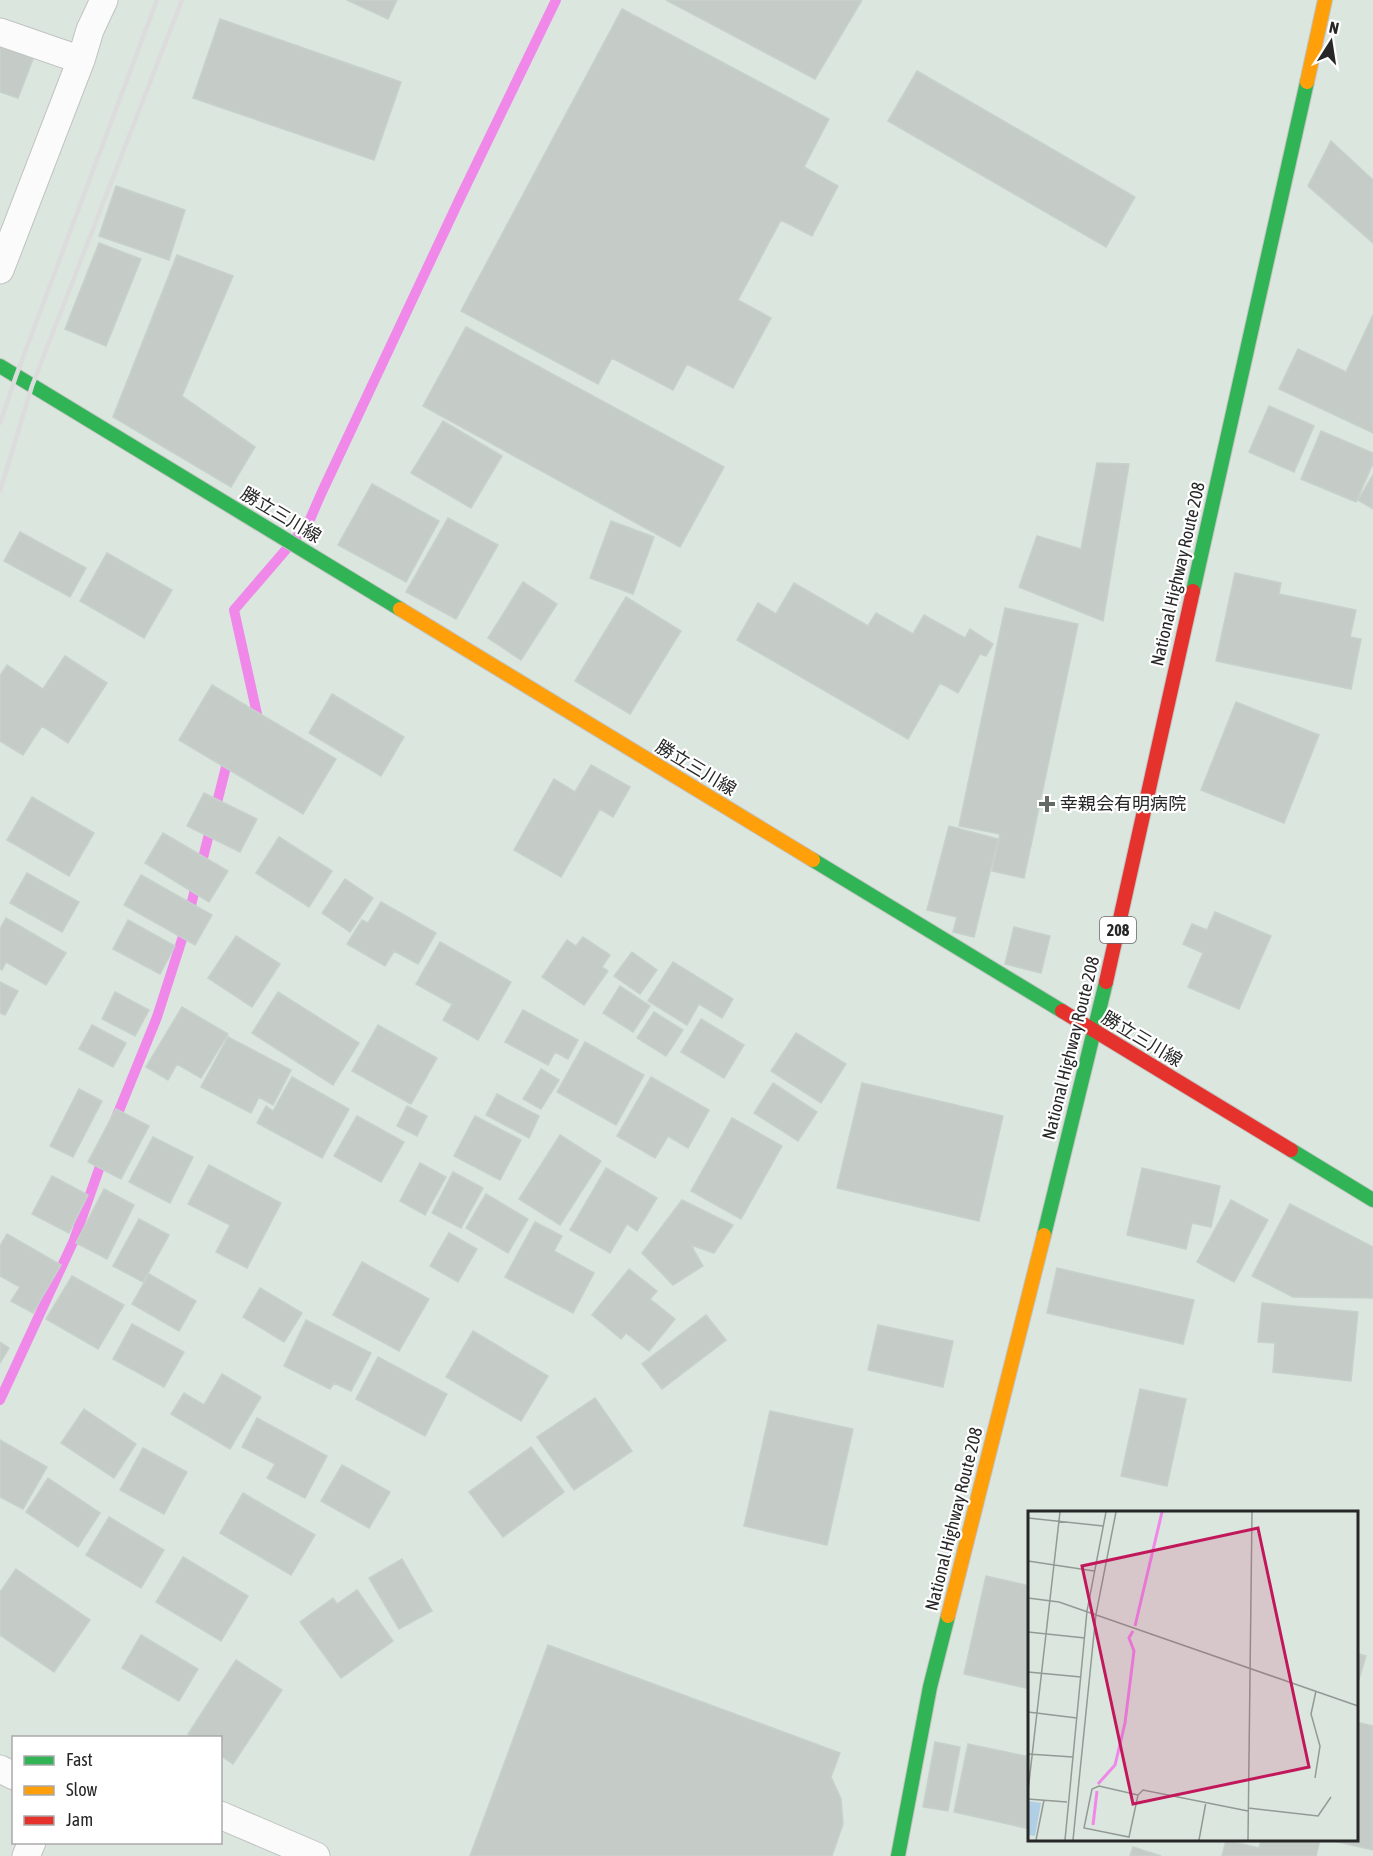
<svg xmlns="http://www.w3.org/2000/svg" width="1373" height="1856" font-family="'Asap Condensed','Noto Sans JP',sans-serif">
<rect width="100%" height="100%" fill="#dbe6df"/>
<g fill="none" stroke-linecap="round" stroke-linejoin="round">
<path stroke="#ef88e9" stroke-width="10" d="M250 722 257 714 234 610 308 524 321 494 461 196 556 0
M114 1123 157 1017 184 933 229 755
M0 1400 74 1240 104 1155"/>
</g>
<path fill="#c5ccc8" stroke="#c7d1cb" stroke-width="1.5" d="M347 0H397L388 19Z
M666 0H862L815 79Z
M622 9 829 119 804 167 838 186 812 236 781 220 738 300 771 318 733 388 687 364 673 390 612 358 598 384 461 311Z
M220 19 401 82 374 160 193 98Z
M0 41 35 54 18 98 0 92Z
M917 71 1135 197 1106 247 888 121Z
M1331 141 1373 180V243L1308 186Z
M116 186 185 210 169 260 99 236Z
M99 243 141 259 106 346 65 329Z
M177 255 233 276 182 396 255 447 231 487 113 417Z
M1373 315V433L1279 389 1298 349 1346 372Z
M466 327 724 467 680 547 423 406Z
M1269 406 1314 426 1294 472 1249 452Z
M443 421 502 456 471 508 411 473Z
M1321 431 1373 453V463L1356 502 1301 479Z
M1097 463 1129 464 1103 621 1019 587 1037 536 1081 549Z
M1373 475V509L1358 500Z
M372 484 439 521 406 582 338 545Z
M448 518 498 545 456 619 406 592Z
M611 521 654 537 633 594 590 578Z
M20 532 86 568 70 597 4 561Z
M107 553 172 590 144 638 80 601Z
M1235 573 1281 583 1279 594 1356 610 1350 637 1361 639 1351 689 1216 661Z
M523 582 557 604 521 660 488 638Z
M794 583 868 626 876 613 913 634 924 615 965 638 970 629 993 644 986 656 980 654 958 693 940 683 908 739 737 640 758 603 776 614Z
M626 597 681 631 630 714 575 681Z
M1005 608 1078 624 1024 878 992 871 1000 834 959 826Z
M65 656 107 683 68 743 42 726 23 755 0 741V676L7 665 43 689Z
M212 685 336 759 303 814 179 740Z
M332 694 404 737 381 776 309 733Z
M1236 702 1319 735 1284 823 1201 790Z
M591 765 630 787 613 817 600 809 561 877 514 850 554 779 575 792Z
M204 793 257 819 240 852 187 826Z
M32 797 94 833 69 876 7 840Z
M949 826 998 839 974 937 953 932 957 917 927 910Z
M163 833 228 871 209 902 145 863Z
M279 837 332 871 309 907 256 873Z
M27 873 79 902 62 932 10 903Z
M141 875 212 915 195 945 124 905Z
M345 879 373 898 350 932 322 913Z
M381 902 436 933 418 964 394 951 385 966 347 944 362 920 368 923Z
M1215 912 1271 936 1239 1009 1188 987 1203 953 1183 944 1192 924 1207 930Z
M6 918 66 953 46 985 6 962 2 970 0 969V929Z
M128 920 175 946 160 974 113 949Z
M1014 927 1050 936 1041 973 1005 964Z
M236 936 280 964 252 1007 208 978Z
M583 937 610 955 602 967 608 971 584 1005 542 977 567 940 576 946Z
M440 942 511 982 478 1040 443 1020 452 1004 416 984Z
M632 952 657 970 640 994 614 976Z
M673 962 733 999 722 1018 699 1004 687 1025 648 1001Z
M0 982 18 991 5 1015 0 1013Z
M620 986 650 1006 633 1032 603 1013Z
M115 992 149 1010 135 1036 102 1019Z
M278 992 359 1043 333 1085 252 1033Z
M182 1007 228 1034 201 1078 177 1064 168 1080 146 1067Z
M523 1010 578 1040 568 1059 555 1052 548 1065 505 1042Z
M654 1012 683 1030 666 1056 637 1038Z
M701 1019 744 1045 724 1078 681 1052Z
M92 1025 126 1043 113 1067 79 1049Z
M378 1025 437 1058 411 1104 352 1071Z
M796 1033 846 1064 821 1103 771 1071Z
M228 1037 291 1070 273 1105 259 1097 251 1113 201 1087Z
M585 1042 644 1075 616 1125 557 1092Z
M541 1069 559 1080 541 1109 523 1099Z
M292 1077 349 1109 322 1158 257 1123 266 1106 273 1111Z
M651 1077 709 1110 688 1148 668 1136 655 1158 617 1136Z
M773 1083 817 1112 798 1141 754 1113Z
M862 1083 1003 1116 979 1221 837 1188Z
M79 1089 102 1101 73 1157 50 1146Z
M497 1094 539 1116 529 1138 486 1115Z
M407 1106 427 1116 417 1136 397 1126Z
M116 1109 149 1126 121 1179 88 1162Z
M357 1116 404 1142 381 1182 334 1156Z
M475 1116 521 1140 500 1180 454 1156Z
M732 1118 782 1146 741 1219 691 1191Z
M560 1135 601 1161 560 1225 519 1199Z
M153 1137 193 1157 170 1203 129 1182Z
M420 1163 446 1177 425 1215 400 1201Z
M209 1165 281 1203 247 1268 216 1252 230 1225 188 1204Z
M606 1168 657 1198 637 1231 627 1224 610 1253 570 1230Z
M1142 1168 1220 1186 1211 1227 1192 1223 1186 1249 1127 1235Z
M453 1172 483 1188 461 1228 432 1213Z
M52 1176 88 1195 69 1233 32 1214Z
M104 1189 134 1205 107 1259 76 1243Z
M486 1194 528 1219 508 1253 466 1228Z
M682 1200 733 1225 714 1253 691 1245 703 1266 673 1285 642 1253Z
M1231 1200 1268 1220 1234 1282 1197 1262Z
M1290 1204 1373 1247V1298L1293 1297 1252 1276Z
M139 1219 169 1235 143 1282 113 1266Z
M535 1222 562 1236 554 1251 594 1273 573 1313 505 1277Z
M449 1233 477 1249 458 1282 430 1266Z
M7 1234 61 1265 33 1313 11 1301 20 1287 0 1276V1246Z
M362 1262 429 1299 399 1351 333 1315Z
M1057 1268 1194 1300 1183 1344 1047 1313Z
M629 1269 657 1291 650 1299 675 1319 649 1351 626 1333 621 1339 592 1315Z
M149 1274 196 1301 179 1331 132 1304Z
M72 1276 124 1305 98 1349 46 1319Z
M260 1288 302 1313 284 1342 243 1317Z
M1262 1303 1358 1312 1351 1381 1273 1372 1275 1343 1258 1342Z
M706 1315 726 1340 662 1389 642 1364Z
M306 1320 371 1353 351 1391 334 1383 330 1389 284 1366Z
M132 1324 184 1352 164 1387 113 1359Z
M878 1325 953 1341 943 1387 868 1370Z
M473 1331 548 1376 521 1421 446 1377Z
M0 1342 9 1348 0 1363Z
M378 1357 447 1394 425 1436 356 1399Z
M222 1374 261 1397 230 1449 171 1414 184 1393 204 1405Z
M1140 1389 1186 1399 1167 1486 1121 1476Z
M595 1398 632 1451 574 1490 537 1437Z
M84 1409 136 1444 114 1478 61 1443Z
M770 1411 853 1429 827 1545 744 1526Z
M257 1418 327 1456 305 1498 267 1478 275 1464 242 1447Z
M0 1440 47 1467 23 1509 0 1497Z
M531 1447 564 1492 503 1537 469 1492Z
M143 1448 187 1472 164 1514 120 1490Z
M342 1465 390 1492 369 1528 321 1501Z
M48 1478 100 1513 78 1547 26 1512Z
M243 1493 315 1535 291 1575 220 1533Z
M109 1517 164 1550 141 1588 86 1555Z
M183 1557 248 1596 221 1641 156 1602Z
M402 1559 432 1611 399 1629 369 1578Z
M16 1569 90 1620 54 1672 0 1635V1592Z
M986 1576 1030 1586V1689L964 1674Z
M357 1590 393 1641 341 1678 300 1622 333 1598 337 1604Z
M141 1635 198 1669 179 1701 122 1668Z
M548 1645 840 1753 831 1777 841 1799 843 1824 832 1856H470Z
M1356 1653 1366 1656 1356 1689Z
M236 1660 282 1690 233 1764 220 1755V1738H194L188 1734Z
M1356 1722 1373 1726V1850L1330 1840H1356Z
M935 1742 960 1747 948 1811 923 1807Z
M968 1744 1030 1757V1829L954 1812Z
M1226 1840 1259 1848 1261 1840H1320L1316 1856H1222Z
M1133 1847 1161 1856H1130Z"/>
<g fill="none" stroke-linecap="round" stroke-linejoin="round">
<defs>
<path id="street" d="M0 32 81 60
M0 270 81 60 90 30 104 0
M0 1769 14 1776
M220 1815 316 1856
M26 1856 32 1842"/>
<path id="fast" d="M0 366 400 609
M1193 591 1307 82
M813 860 1062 1011
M1291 1150 1373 1200
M1044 1235 1106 982
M898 1856 930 1687 948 1616"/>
<path id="slow" d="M1307 82 1325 0
M400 609 813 860
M948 1616 1044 1235"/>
<path id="jam" d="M1106 982 1193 591
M1062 1011 1291 1150"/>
</defs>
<use href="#street" stroke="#c1c3c1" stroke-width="29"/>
<use href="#fast" stroke="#c1c3c1" stroke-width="16"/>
<use href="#slow" stroke="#c1c3c1" stroke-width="16"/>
<use href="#jam" stroke="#c1c3c1" stroke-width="16"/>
<use href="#street" stroke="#fafbfa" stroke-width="27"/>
<use href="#fast" stroke="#30b455" stroke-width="14"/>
<use href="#slow" stroke="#ff9f0a" stroke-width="14"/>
<use href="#jam" stroke="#e5322d" stroke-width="14"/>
<path stroke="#dddcdc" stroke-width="4.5" d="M0 423 16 376 157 0
M0 491 32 386 182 0"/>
</g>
<path fill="#666a67" stroke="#fff" stroke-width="2" d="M1044 795h6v6h6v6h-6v6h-6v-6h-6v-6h6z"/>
<g text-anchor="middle" stroke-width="4.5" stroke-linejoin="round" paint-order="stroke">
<rect fill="#fff" stroke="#686868" stroke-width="1.5" x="1100" y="917" width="36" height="26" rx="4.5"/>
<g font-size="16" font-weight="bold" fill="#272727">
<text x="1118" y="936">208</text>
</g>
<g font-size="18" fill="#272727" stroke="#fff">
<text transform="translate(281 515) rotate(31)" y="6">勝立三川線</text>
<text transform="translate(1178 574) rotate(-77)" y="6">National Highway Route 208</text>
<text transform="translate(696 768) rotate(31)" y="6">勝立三川線</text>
<text transform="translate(1142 1039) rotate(31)" y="6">勝立三川線</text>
<text transform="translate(1071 1048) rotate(-76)" y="6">National Highway Route 208</text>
<text transform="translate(954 1519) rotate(-76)" y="6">National Highway Route 208</text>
</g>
<g font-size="18" fill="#272727" stroke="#fff" text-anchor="start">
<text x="1060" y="810">幸親会有明病院</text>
</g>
</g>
<g transform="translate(1028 1511)">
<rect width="330" height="330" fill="#dbe6df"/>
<path d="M0 290 13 292 7 325 0 324Z" fill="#b0cfe4"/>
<path fill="none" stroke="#ef88e9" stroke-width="3" d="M107 115 134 1M70 273 87 254 97 212 106 140 101 127 105 120M65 314 69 280"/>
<path fill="none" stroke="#939a95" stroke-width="1.5" d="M0 7 75 15M0 50 66 60M0 87 31 91 330 195M0 121 57 127M0 161 53 166M0 201 49 207M0 243 45 246M287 267 292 235 283 203 288 180M0 280 32 1M110 284 71 275 64 278 56 317 101 326 110 284 115 279 220 300M0 288 39 291M220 297 290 305 303 286M8 329 16 289M37 329 59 100 78 1M45 329 68 103 88 1M171 329 178 291M220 329 224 1"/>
<path fill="#c2185b" fill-opacity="0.15" stroke="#c2185b" stroke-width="3" d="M230 17 281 256 105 293 54 55Z"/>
<rect width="330" height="330" fill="none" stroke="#272727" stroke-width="3"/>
</g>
<rect x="12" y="1736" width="210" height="108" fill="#ffffff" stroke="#a9a9a9" stroke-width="1.5"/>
<rect x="24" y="1756" width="30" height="9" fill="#30b455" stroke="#a9a9a9" stroke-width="1.5"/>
<text x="66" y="1766" font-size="18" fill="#272727">Fast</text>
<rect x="24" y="1786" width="30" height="9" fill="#ff9f0a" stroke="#a9a9a9" stroke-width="1.5"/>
<text x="66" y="1796" font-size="18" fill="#272727">Slow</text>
<rect x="24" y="1816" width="30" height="9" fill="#e5322d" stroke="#a9a9a9" stroke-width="1.5"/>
<text x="66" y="1826" font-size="18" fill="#272727">Jam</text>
<g transform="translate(1331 42) rotate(12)" stroke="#ffffff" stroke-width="4.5" paint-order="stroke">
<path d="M0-4.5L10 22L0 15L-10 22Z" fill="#272727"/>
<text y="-9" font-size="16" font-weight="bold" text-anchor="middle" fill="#272727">N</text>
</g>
</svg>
